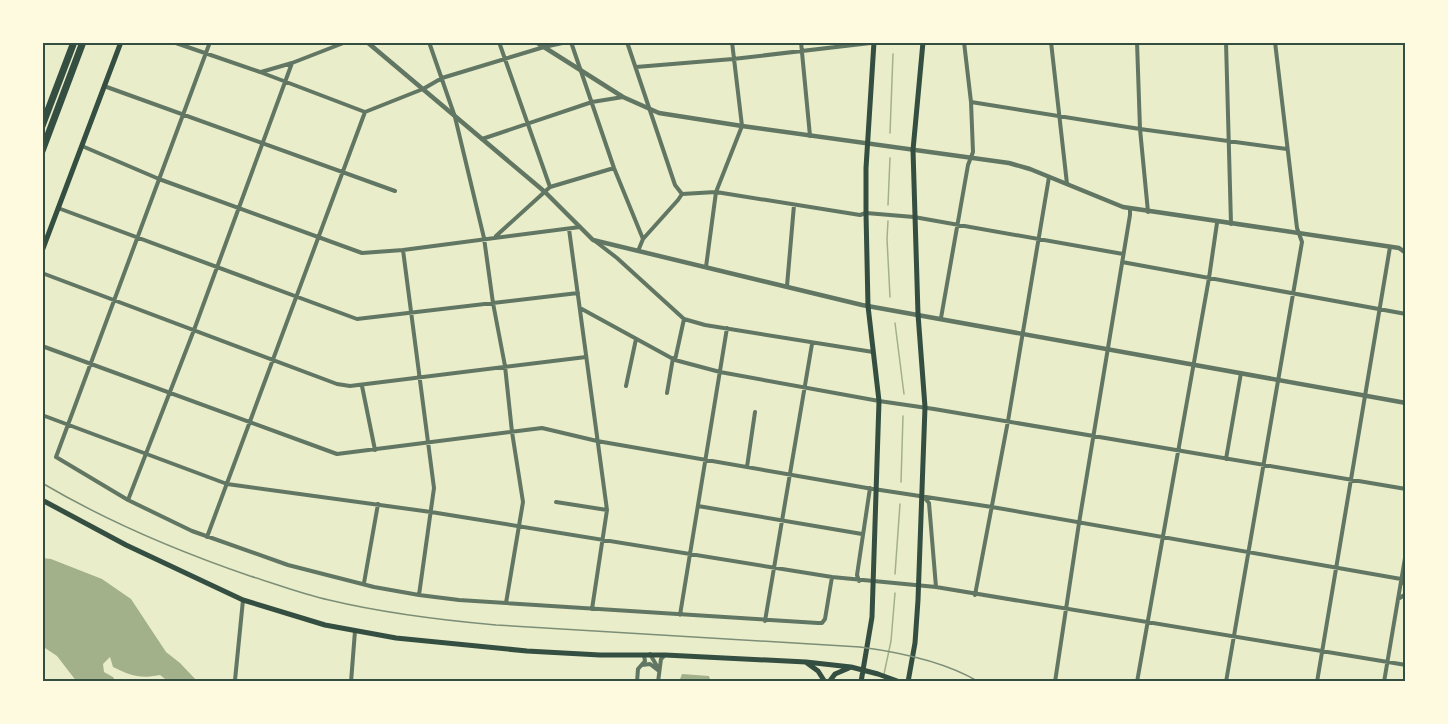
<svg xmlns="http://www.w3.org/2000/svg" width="1448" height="724" font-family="Ubuntu,sans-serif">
<rect width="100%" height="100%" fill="#e9edc9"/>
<path fill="#a3b18a" d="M42 558 51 559 102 579 131 599 166 652 180 663 198 682H169L160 675C139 679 132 676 113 667L110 657 103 664 104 672 113 677 116 682H77L57 656 42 646Z
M682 674 709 676 711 682H679Z"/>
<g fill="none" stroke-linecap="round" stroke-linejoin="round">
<path stroke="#a3b18a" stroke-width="1.5" d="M890 133 893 54
M888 205 890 158
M888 221 887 239 890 297
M895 323 904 394
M901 482 903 416
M895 574 900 504
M884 674 891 641 895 593"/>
<path stroke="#617663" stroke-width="4" d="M173 42 260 72 365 112 423 89 442 78 544 47 567 42
M210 42 56 457 128 500 192 531 288 565 374 587 419 595 459 600 818 623H822L825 619 832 577
M429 42 455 117 484 238 493 303 505 366 512 432 523 502 506 603
M499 42 550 187
M571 42 614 168 643 239
M627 42 675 185 682 194
M801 42 810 136
M1051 42 1067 184
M1137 42 1140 129 1148 212
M1226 42 1231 224
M636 67 733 59 879 42
M261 72 292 63 346 42
M104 86 395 191
M971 102 1140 129 1287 149
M482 139 592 102 623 97
M82 146 159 179 362 253 403 250 580 227
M682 194 716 192 860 215 866 213 914 217 1123 254
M58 208 357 319 578 293
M569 229 607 510 592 609
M496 236 550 187 614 168
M595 241 617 258 684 319 705 325 873 352
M403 250 434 488 419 595
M638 251 643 239 678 200 682 194
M1122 262 1406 314
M706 267 716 192 742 126 732 42
M42 273 337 384 350 386 586 357
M787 286 794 205
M580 308 675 360 720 372 879 401 934 409 1406 489
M941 318 968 165 973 152 971 102 964 42
M42 346 337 454 542 428 597 441 867 488 992 507 1401 579
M675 360 684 319
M362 386 375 450
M626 386 636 339
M667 393 673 358
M42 415 227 484 431 512 832 577 936 587 1406 665
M1226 459 1241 373
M747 467 755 412
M922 495 929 503 936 587
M128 500 194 330 292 63
M556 502 607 510
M698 506 862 534
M207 537 365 112
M1401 579 1406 586
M859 581 857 575 870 488
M364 583 378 504
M975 595 1008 421 1049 177
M1398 599 1406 594
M680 615 727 328
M765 621 812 344
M650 654 658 668
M642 665 650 664 659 671
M235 680 243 600
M351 682 355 631
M637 682 638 669 645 661 644 655
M658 682 661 659 665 655
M1055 682 1079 523 1130 215V208
M1137 682 1209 278 1217 223
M1226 682 1302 242 1297 228 1275 42
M1317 682 1390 247
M1384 682 1406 552"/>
<path stroke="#617663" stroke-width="4.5" d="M367 42 545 192 593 240 862 305 1406 403
M536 42 623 97 659 113 742 126 1009 163 1030 169 1123 207 1399 248 1406 253"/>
<path stroke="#344e41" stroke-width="5" d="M42 251 121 42
M42 500 126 545 243 600 325 625 396 638 527 651 600 655H665L806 662 851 667 878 674 900 682
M807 663 818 671 825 682
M829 682 835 674 849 668
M861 682 872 617 879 401 868 306 866 213V168L874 42
M908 682 915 643 918 600 925 407 918 314 913 150 923 42"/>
<path stroke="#344e41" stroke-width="7" d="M42 126 74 42
M42 151 83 42"/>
<path stroke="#7c8e77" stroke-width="1.5" d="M42 483C108 522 177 551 250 576 276 584 302 594 329 600 383 613 440 620 496 625L860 647C898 652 946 662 979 682"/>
</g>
<rect width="1448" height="724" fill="none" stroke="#fefae0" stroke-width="87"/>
<rect x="44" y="44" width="1360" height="636" fill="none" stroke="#344e41" stroke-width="2"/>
</svg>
